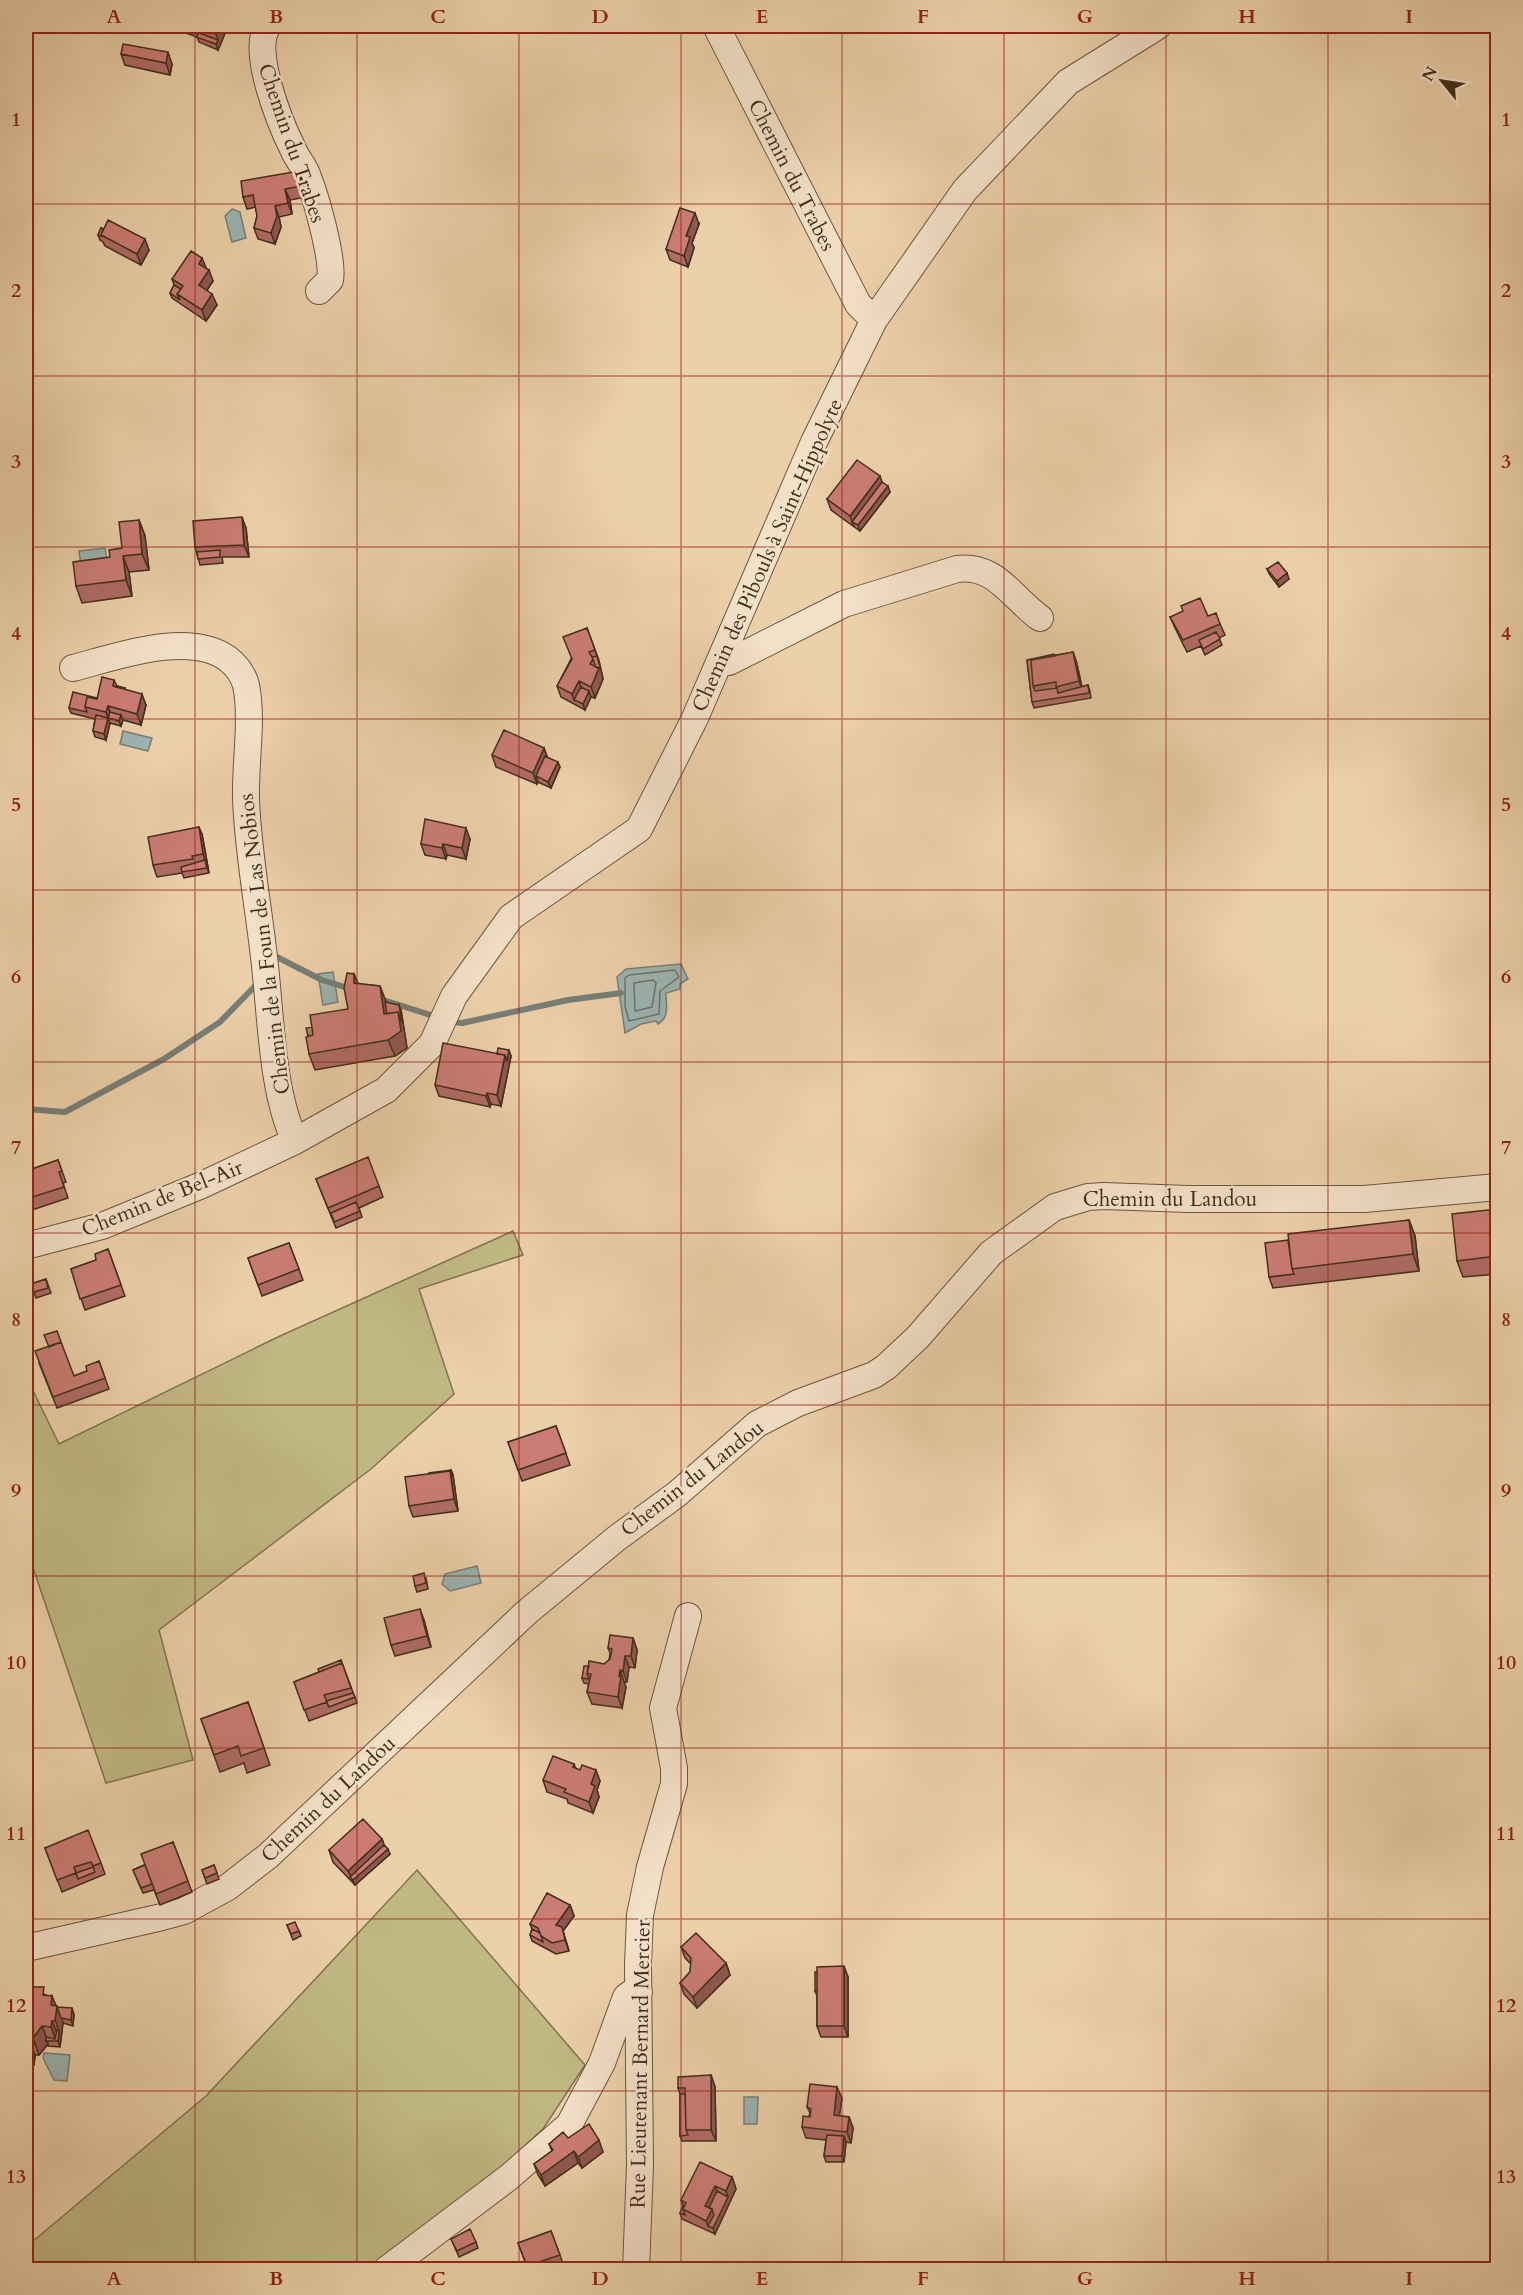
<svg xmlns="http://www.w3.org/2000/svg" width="1523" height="2295" font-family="Cardo,serif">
<rect width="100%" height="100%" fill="#ecd0aa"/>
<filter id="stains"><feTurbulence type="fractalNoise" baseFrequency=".00333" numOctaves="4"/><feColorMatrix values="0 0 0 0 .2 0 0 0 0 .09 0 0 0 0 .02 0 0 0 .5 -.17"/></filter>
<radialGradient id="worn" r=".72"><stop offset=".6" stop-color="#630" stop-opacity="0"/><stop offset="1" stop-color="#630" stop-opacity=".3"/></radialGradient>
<path fill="#c0b883" stroke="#81734e" stroke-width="1.5" d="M513 1231 523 1255 419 1289 454 1394 371 1469 159 1630 193 1760 106 1783 26 1547V1376L59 1444 280 1336Z
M417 1870 585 2065 543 2129 390 2269 26 2270V2247L206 2096Z"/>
<path fill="#9cb4b3" stroke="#787e76" stroke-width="1.5" d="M232 209 240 212 246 238 232 242 225 216Z
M105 548 107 561 81 565 79 551Z
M123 731 152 738 148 751 120 744Z
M681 964 688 979 680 984V989L666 993C666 1005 670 1017 658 1024L656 1021 641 1024 625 1033 617 977 626 969Z
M333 972 338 1002 323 1005 318 974Z
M477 1566 481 1583 450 1591 442 1584 445 1574Z
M44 2053 70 2055 67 2081 54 2080 43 2058Z
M744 2097H758L757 2124H744Z"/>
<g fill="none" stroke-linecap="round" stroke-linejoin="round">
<path stroke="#6f7166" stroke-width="1.5" d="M675 970 679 977 660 991 659 1014 629 1021 625 1006V978L629 975Z
M653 980 656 983 652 1007 635 1011 634 983Z"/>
<path stroke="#787e76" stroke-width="6" d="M271 954 322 980 351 989
M380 999 437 1017
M453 1022 462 1023 568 1000 621 993
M26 1109 65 1112 164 1059 220 1022 257 984"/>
<defs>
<path id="minor" d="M268 26C250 49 280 123 293 149 297 159 305 167 308 177 316 197 334 261 330 280L319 291
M716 26 858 304 874 320
M723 659 729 662 844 604 957 569C996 564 1012 598 1040 618
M73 668C116 657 189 630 228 659 237 666 243 674 246 685 253 719 245 763 246 799 248 852 258 904 264 957 271 1013 271 1090 295 1141
M26 1246 102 1226 202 1185 295 1141 386 1090 432 1044 454 996 511 917 639 829 695 718 814 442 874 320 965 190 1068 82 1158 26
M26 1948 162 1917 184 1911 228 1887 268 1856 527 1612 617 1538 677 1494 757 1424 798 1403 874 1375 886 1367 918 1337 991 1253 1055 1207 1088 1197 1104 1196 1188 1199H1364L1498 1187
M386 2270 508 2178 569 2125 602 2063 626 1997 633 1992H639
M636 2270 640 2165 638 1964 640 1915 650 1867 674 1784V1768L663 1708 688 1616"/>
</defs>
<use href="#minor" stroke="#6c563e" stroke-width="28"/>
<use href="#minor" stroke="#f3e0c8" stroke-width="26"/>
</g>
<path fill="#af6b64" stroke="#422e1a" stroke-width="1.5" d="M167 26H228L218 50 199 42 197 37Z
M121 54 172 64 170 75 125 65Z
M303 182 306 197 290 200 292 214 279 217 281 227 275 244 258 239 254 228 257 216 256 207 247 209 243 197Z
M699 224 692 243 694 248 688 267 670 260 666 249Z
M101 228 149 250 141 265 105 246 103 242 100 240 98 235Z
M206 268 213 281 207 290 217 305 206 321 172 298 170 293 174 285 172 279Z
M882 482 890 492 860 531 831 510 827 499Z
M139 520 145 536 149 570 129 572 132 596 82 603 76 586 122 548Z
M246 528 249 557H222L223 563 200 565 195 547Z
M1267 569 1289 579 1279 587 1270 575Z
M1208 616 1220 624 1225 635 1219 638 1222 645 1205 655 1201 646 1187 652 1175 628 1170 617Z
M587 628 599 661 603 679 595 698 591 697 585 710 561 697 557 686Z
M1073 652 1077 664 1082 687 1088 685 1090 691 1091 698 1034 708 1032 702 1027 660Z
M114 680 117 686 125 689 146 705 141 725 123 720 121 726 110 723 106 740 95 737 93 731 95 719 71 713 69 708 97 698Z
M544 748 547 757 560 767 551 788 538 782 537 784 496 767 492 755Z
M202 834 209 873 184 878 182 873 157 877 153 865Z
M470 839 466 859 447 855 446 859 425 855 421 844Z
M354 974 358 984 380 986 386 1002 401 1010 407 1048 395 1056 315 1070 309 1054 308 1036 312 1027 348 1009Z
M511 1056 501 1106 491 1104 490 1107 439 1096 435 1085Z
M58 1160 66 1182 63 1183 68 1198 26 1212V1171Z
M316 1179 379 1186 383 1197 359 1208 362 1217 336 1228Z
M1497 1209V1274L1463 1277 1457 1261Z
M1409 1220 1415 1236 1419 1271 1273 1288 1269 1277 1288 1240Z
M289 1243 303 1280 262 1296 248 1258Z
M108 1249 125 1296 85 1310 71 1269 96 1260Z
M46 1279 51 1293 36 1298 31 1284Z
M49 1347 74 1376 87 1371 99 1361 109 1389 57 1408 39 1363Z
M556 1426 570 1465 522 1481 508 1442Z
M451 1470 453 1475 458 1511 413 1517 409 1506Z
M426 1578 428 1589 417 1592 415 1586Z
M424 1620 431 1647 395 1656 391 1645Z
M633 1638 637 1650 635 1668 629 1667 627 1682H624L626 1687 622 1708 592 1704 587 1692 589 1684 584 1683 582 1678 589 1666 604 1664 609 1660 610 1653 608 1648Z
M341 1660 357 1703 309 1721 294 1682 319 1672Z
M248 1702 270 1765 247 1773 244 1763 220 1772 201 1719Z
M574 1764 576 1769 600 1781 597 1790 599 1797 593 1813 568 1803 567 1799 547 1792 543 1780Z
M382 1839 384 1845 390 1854 355 1885 333 1862 329 1850Z
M173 1842 192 1892 160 1905 154 1890 143 1893 133 1870 144 1865Z
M45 1848 101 1863 105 1874 62 1892Z
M214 1865 219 1879 207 1884 202 1870Z
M570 1905 574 1916 563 1931 569 1951 556 1954 532 1941 530 1935 532 1929 530 1924Z
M287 1925 299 1931 301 1936 293 1940Z
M681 1947 726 1963 730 1975 697 2008 684 1994 680 1983 690 1972 691 1964 685 1958Z
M848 1977V2037H821L817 2026V1996L815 1991Z
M26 1984 46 1995 57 2007 74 2014 73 2026 63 2023 60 2047 48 2046V2044L39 2055H35L34 2065 26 2064Z
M711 2075 715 2087 716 2141H682L680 2136V2094L678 2088Z
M842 2098 839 2116 849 2117 853 2128 851 2143 846 2142 844 2162H826L824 2156 826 2140 806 2138 802 2127 809 2116 810 2113 807 2107Z
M568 2138 603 2152 582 2168 578 2163 545 2186 538 2175 534 2164 552 2151 549 2144Z
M732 2177 736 2189 715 2234 682 2219 680 2213 683 2206 681 2200Z
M551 2231 564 2266 554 2270H528L518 2243Z
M451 2239 476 2242 478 2248 459 2257Z"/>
<path fill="#8e5751" stroke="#422e1a" stroke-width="1.5" d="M219 26H228L218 50 216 44 218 40 216 34Z
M168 52 172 64 170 75 166 63Z
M299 171 303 182 306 197 302 186Z
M285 189 290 200 292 214 288 203Z
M275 206 279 217 281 227 275 244 271 233Z
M695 213 699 224 692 243 694 248 688 267 684 256 686 236Z
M145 239 149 250 141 265 137 254Z
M202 258 207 270 199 264Z
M209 270 213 281 203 296 199 285Z
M212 294 217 305 206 321 202 310Z
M26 295 29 304 26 310Z
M880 476 884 488 852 522 854 527 850 516Z
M888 486 890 492 860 531 858 525Z
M242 517 246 528 249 557 244 545Z
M139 520 145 536 149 570 142 554Z
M123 556 129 572 132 596 126 580Z
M1287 573 1289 579 1279 587 1277 581Z
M26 577 32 594 26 615Z
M587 628 599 661 603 679 595 698 591 687 599 668 597 656Z
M1073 652 1077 664 1083 693 1079 681Z
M579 681 583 693 574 700 572 694Z
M589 691 591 697 585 710 583 704Z
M142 694 146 705 141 725 137 714Z
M108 706 112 718H108L106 712Z
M121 715 123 720 121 726 119 721Z
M108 718 110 723 106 740 104 734Z
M29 725 33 736 26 758V735Z
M544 748 548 759 536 776 538 782 537 784 533 773Z
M558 762 560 767 551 788 548 782Z
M199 827 202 834 209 873 203 854Z
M466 828 470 839 466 859 462 848Z
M443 844 447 855 446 859 442 848Z
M354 974 361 990 354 983Z
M380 986 386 1002 389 1025 384 1014Z
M399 1005 401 1010 407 1048 395 1056 388 1040 398 1012Z
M509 1050 511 1056 501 1106 497 1095 505 1055Z
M487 1093 491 1104 490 1107 486 1096Z
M1409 1220 1415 1236 1419 1271 1413 1254Z
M451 1470 453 1475 458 1511 454 1499 450 1471Z
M420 1609 424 1620 431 1647 427 1636Z
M633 1638 637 1650 635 1668 631 1656Z
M625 1656 629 1667 627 1682 623 1671Z
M620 1670 626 1687 622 1708 618 1697Z
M596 1770 600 1781 597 1790 599 1797 593 1813 589 1802 591 1784Z
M382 1839 386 1850 388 1849 390 1854 355 1885 348 1871Z
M570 1905 574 1916 563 1931 569 1951 565 1940 556 1925Z
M726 1963 730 1975 697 2008 693 1997Z
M844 1966 848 1977V2037L844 2026Z
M52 1996 63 2022 60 2047 58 2041 59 2032 51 2005Z
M72 2008 74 2014 73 2026 71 2020Z
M52 2021 59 2038 56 2041 51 2027Z
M42 2026 48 2041H46L48 2044 39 2055 33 2038Z
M29 2038 35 2055 34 2065 28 2048Z
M711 2075 715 2087 716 2141 711 2130Z
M837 2087 842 2098 838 2126 834 2115Z
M849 2117 853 2128 851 2143 847 2132Z
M844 2136 846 2142 844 2162 842 2156Z
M599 2140 603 2152 582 2168 578 2157Z
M574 2151 578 2163 545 2186 541 2175Z
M732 2177 736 2189 715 2234 713 2228 708 2226 706 2221 705 2206 715 2186 719 2197H728L726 2191Z"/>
<path fill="#cb7c74" stroke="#422e1a" stroke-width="1.5" d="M193 26H219L216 34Z
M199 33 218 40 216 44 196 37Z
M123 44 168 52 166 63 121 54Z
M299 171 302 186 285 189 288 203 275 206 277 216 271 233 254 228 257 216 253 195 243 197 241 181Z
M680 208 695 213 686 236 690 237 684 256 666 249Z
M108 220 145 239 137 254 101 235Z
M101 228 103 229 101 235V236L98 235Z
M191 251 202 258 199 264 209 270 199 285 212 294 202 310 177 294 183 286 172 279Z
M174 285 181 289 177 294 180 300 170 293Z
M857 460 880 476 850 516 827 499Z
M882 482 888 486 858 525 852 522Z
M242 517 244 545 195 547 193 521Z
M139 520 142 554 123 556 126 580 76 586 73 562 110 557 109 550 122 548 119 522Z
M220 550V557L198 559 197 552Z
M1278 562 1287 573 1277 581 1267 569Z
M1200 598 1208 616 1216 613 1220 624 1183 640 1170 617 1183 611 1181 606Z
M587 628 595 650 589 652 593 659 590 664 599 668 591 687 579 681 572 694 557 686 572 659 563 637Z
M1216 632 1220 639 1203 649 1199 640Z
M1073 652 1079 681 1056 687V682L1033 686 1031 660Z
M1054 654 1055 656 1031 660 1033 686 1035 691 1057 688 1058 693 1088 685 1089 693 1032 702 1027 660Z
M597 656 600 667 599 669 594 666 595 665 592 657Z
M102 677 114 680 113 686 142 694 137 714 108 706 106 712 85 707 87 697 97 699Z
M117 686 125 688 124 689 116 687Z
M581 687 589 691 583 704 574 700Z
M73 692 97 698V699L87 697 85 707 87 712 69 708Z
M110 712 121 715 119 721 108 718Z
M96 715 108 718 104 734 93 731Z
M26 724 29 725 26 735Z
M504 730 544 748 533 773 492 755Z
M545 756 558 762 548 782 536 776Z
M425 819 466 828 462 848 443 844 442 848 421 844Z
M199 827 203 854 192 856 193 859 153 865 148 837Z
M205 860 207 868 182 872 181 867Z
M347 973 354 974V983L380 986 384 1014 398 1012 401 1031 388 1040 309 1054 306 1037 313 1035 310 1015 348 1009 344 988Z
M385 1002 399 1005 402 1023 398 1012 387 1014Z
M312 1027 313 1035 308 1036 306 1028Z
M443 1043 505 1055 497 1095 487 1093 486 1096 435 1085Z
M498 1048 509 1050 507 1061 505 1055 497 1054Z
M368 1157 379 1186 328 1208 316 1179Z
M58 1160 62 1171 59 1172 64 1187 26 1199V1171Z
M356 1202 360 1211 334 1222 331 1213Z
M1497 1209V1256L1457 1261 1452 1214Z
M1409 1220 1413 1254 1292 1269 1288 1234Z
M1288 1240 1292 1269 1294 1274 1269 1277 1265 1243Z
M289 1243 299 1269 258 1285 248 1258Z
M108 1249 121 1285 80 1299 71 1269 96 1260 95 1254Z
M46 1279 48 1288 34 1292 31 1284Z
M57 1331 63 1347 61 1342 49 1347 44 1335Z
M61 1342 74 1376 87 1371 86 1366 99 1361 105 1378 53 1397 35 1351Z
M556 1426 566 1453 518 1470 508 1442Z
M451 1470 452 1476 450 1471 429 1474V1473Z
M450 1471 454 1499 409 1506 405 1477Z
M424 1573 426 1583 415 1586 413 1576Z
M420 1609 427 1636 391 1645 384 1618Z
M610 1635 633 1638 631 1656H625L623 1671 620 1670 619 1676 621 1675 618 1697 587 1692 591 1674H587L589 1661 604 1664 610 1659 612 1649 608 1648Z
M341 1660 342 1663 319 1672 318 1669Z
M342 1663 351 1688 324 1695 327 1702 304 1710 294 1682Z
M584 1666H589L587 1674 589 1679 582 1678Z
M353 1693 355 1697 329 1707 326 1701Z
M248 1702 264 1748 241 1756 238 1746 214 1755 201 1719Z
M553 1756 574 1764 573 1767 580 1770 582 1765 596 1770 591 1784 595 1786 589 1802 564 1792 566 1789 543 1780Z
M363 1819 382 1839 348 1871 329 1850Z
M88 1830 101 1863 93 1866 91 1862 74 1867 76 1873 57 1880 45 1848Z
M173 1842 188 1881 156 1894 141 1854Z
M384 1845 388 1849 353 1880 350 1877Z
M145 1865 152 1884 141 1888 133 1870Z
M214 1865 217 1873 205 1878 202 1870Z
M93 1867 95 1872 78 1879 76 1873Z
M547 1893 570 1905 556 1925 562 1927 565 1940 552 1943 541 1936 538 1928 530 1924Z
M295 1922 299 1931 291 1934 287 1925Z
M532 1929 540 1933 543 1942 530 1935Z
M696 1933 726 1963 693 1997 680 1983 690 1972 691 1958 681 1947Z
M844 1966V2026H817V1967Z
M815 1972H817V1991H815Z
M27 1983 31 1987H44L43 1995 52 1996 51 2005 57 2006 55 2021H52L51 2027 42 2026 33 2038H29L28 2048H26V1984Z
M57 2007 72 2008 71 2020 61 2018Z
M57 2030H59V2032L58 2041H46V2037L55 2039Z
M711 2075V2130H686L685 2088H678V2077Z
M810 2084 837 2087 834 2115 849 2117 847 2132 802 2127 803 2116 810 2117 811 2109 807 2107Z
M680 2094H685L686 2130 688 2135 680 2136Z
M589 2124 599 2140 578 2157 574 2151 541 2175 534 2164 553 2150 549 2144 563 2132 568 2138Z
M827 2135 844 2136 842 2156H824Z
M700 2162 732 2177 726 2191 715 2186 705 2206 712 2209 706 2221 683 2209 686 2203 681 2200Z
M717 2191 728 2197 713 2228 708 2226 714 2215 712 2209 709 2208Z
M683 2206 684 2207 683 2209 685 2215 680 2213Z
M470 2229 476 2242 457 2251 451 2239Z
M551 2231 560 2255 527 2266 518 2243Z"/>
<path fill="none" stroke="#8f2418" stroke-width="1.5" stroke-opacity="0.55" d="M195 26V2270M357 26V2270M519 26V2270M681 26V2270M842 26V2270M1004 26V2270M1166 26V2270M1328 26V2270M26 204H1498M26 376H1498M26 547H1498M26 719H1498M26 890H1498M26 1062H1498M26 1233H1498M26 1405H1498M26 1576H1498M26 1748H1498M26 1919H1498M26 2091H1498"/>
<g text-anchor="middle" stroke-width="5" stroke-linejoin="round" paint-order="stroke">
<g font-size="21" fill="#422e1a" stroke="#f3e0c8">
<text transform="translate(292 143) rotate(71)" y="7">Chemin du Trabes</text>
<text transform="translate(792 175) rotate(63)" y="7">Chemin du Trabes</text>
<text transform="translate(767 555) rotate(-66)" y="7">Chemin des Pibouls à Saint-Hippolyte</text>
<text transform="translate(264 944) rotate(-97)" y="7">Chemin de la Foun de Las Nobios</text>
<text transform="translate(162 1198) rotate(-22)" y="7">Chemin de Bel-Air</text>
<text x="1170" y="1206">Chemin du Landou</text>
<text transform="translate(692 1478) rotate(-38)" y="7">Chemin du Landou</text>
<text transform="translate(328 1799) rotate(-43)" y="7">Chemin du Landou</text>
<text transform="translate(640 2064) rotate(-89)" y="7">Rue Lieutenant Bernard Mercier</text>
</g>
</g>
<rect width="1523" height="2295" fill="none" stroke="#ecd0aa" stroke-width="66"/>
<g transform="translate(1442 81) rotate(300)" stroke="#f3e0c8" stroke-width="4.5" paint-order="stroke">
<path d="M0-4.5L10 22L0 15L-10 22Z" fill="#422e1a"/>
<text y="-9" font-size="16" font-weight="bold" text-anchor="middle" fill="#422e1a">N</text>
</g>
<rect x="33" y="33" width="1457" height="2229" fill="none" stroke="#8f2418" stroke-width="2"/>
<g font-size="20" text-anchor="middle" font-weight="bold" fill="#8f2418">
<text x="114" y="23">A</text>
<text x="276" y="23">B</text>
<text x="438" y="23">C</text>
<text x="600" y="23">D</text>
<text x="762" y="23">E</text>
<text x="923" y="23">F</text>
<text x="1085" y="23">G</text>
<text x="1247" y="23">H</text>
<text x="1409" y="23">I</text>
<text x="16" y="126">1</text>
<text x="1506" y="126">1</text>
<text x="16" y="297">2</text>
<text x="1506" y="297">2</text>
<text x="16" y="468">3</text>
<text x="1506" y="468">3</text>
<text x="16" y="640">4</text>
<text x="1506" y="640">4</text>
<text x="16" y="811">5</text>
<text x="1506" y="811">5</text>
<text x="16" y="983">6</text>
<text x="1506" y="983">6</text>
<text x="16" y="1154">7</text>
<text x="1506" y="1154">7</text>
<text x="16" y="1326">8</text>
<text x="1506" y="1326">8</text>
<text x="16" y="1497">9</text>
<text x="1506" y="1497">9</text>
<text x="16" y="1669">10</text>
<text x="1506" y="1669">10</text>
<text x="16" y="1840">11</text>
<text x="1506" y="1840">11</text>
<text x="16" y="2012">12</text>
<text x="1506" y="2012">12</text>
<text x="16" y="2183">13</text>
<text x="1506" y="2183">13</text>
<text x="114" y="2285">A</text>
<text x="276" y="2285">B</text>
<text x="438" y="2285">C</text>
<text x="600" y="2285">D</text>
<text x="762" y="2285">E</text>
<text x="923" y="2285">F</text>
<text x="1085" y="2285">G</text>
<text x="1247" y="2285">H</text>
<text x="1409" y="2285">I</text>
</g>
<rect width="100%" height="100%" filter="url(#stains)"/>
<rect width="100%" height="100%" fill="url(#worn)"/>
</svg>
